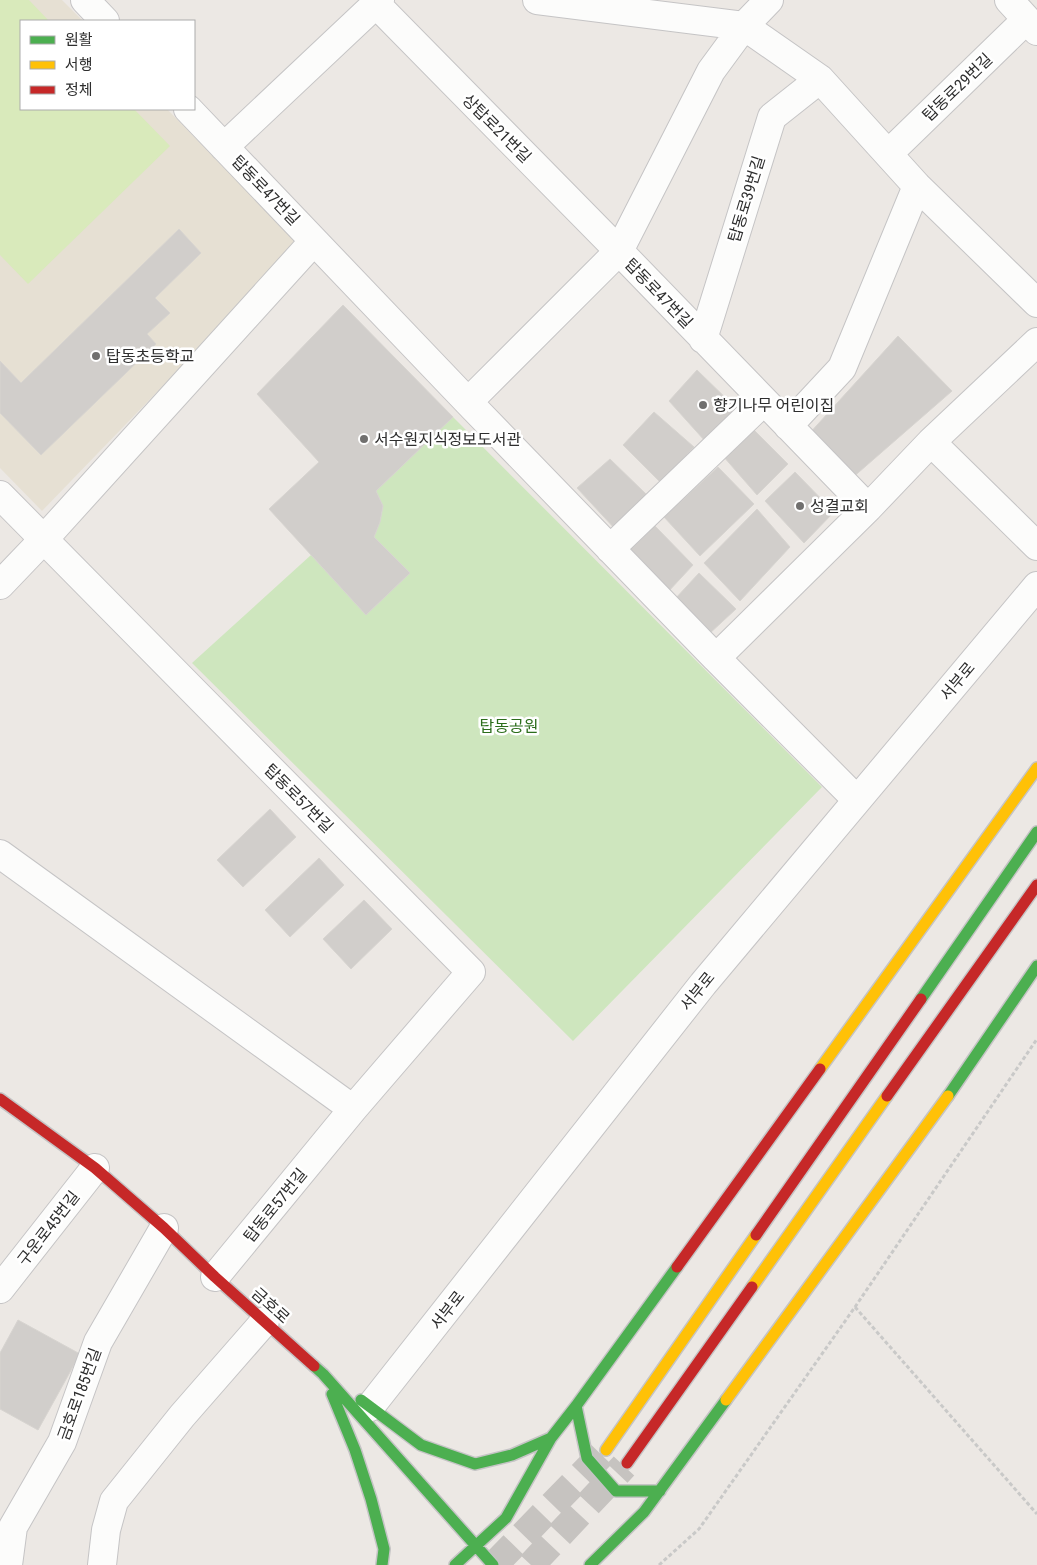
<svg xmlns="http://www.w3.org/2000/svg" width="1037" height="1565" font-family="'Roboto Condensed','Noto Sans KR',sans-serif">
<rect width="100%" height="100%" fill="#ece8e4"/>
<path fill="#e6e0d3" d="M0 0H62L83 21H21V109H167L299 245 42 511 0 468Z"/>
<path fill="#cee6be" d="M453 417 822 787 573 1041 192 663 311 555 366 615 410 573 374 537 380 522 383 506 376 491Z"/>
<path fill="#d9eabb" d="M0 0H29L49 21H21V109H134L170 146 28 284 0 255Z"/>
<path fill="#d1cecb" stroke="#d7d4d0" d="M179 229 201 253 155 298 170 313 147 334 156 344 41 455 0 413V361L21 383Z
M343 305 453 417 376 491 383 506 380 522 374 537 410 573 366 615 269 509 319 462 257 394Z
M898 336 952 391 851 479 808 435Z
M697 370 737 409 705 441 669 401Z
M654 412 694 447 661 483 623 445Z
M753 429 788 464 757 495 723 456Z
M610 459 647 495 616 530 577 488Z
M718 467 754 504 700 556 664 517Z
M795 472 834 512 804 543 765 501Z
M757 509 790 547 740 601 704 563Z
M655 526 693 565 667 593 627 553Z
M699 573 736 609 709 634 675 599Z
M270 809 296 837 243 887 217 860Z
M319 858 344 885 290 937 265 910Z
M364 900 392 929 351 969 323 939Z
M18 1320 80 1354 38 1430 0 1409V1353Z"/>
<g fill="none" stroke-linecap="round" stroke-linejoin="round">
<path stroke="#c6c3c0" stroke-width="28" stroke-dasharray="28 14" stroke-linecap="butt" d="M494 1565 606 1450
M531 1565 624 1466"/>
<defs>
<path id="street" d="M85 0 105 21
M537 0 744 26 820 79 917 186 1037 303
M1009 0 1037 31
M376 4 619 251 868 508
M188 109 468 402 716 658 868 508 931 442 1037 342
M224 147 380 0
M888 154 1026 20
M703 339 772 117 820 79
M468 402 619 251 711 71 744 26 769 0
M788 426 842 368 917 186
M931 442 1037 546
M0 495 471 972 353 1109 215 1277
M610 549 764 401
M0 585 44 539 314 241
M716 658 857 800
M0 854 353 1109
M0 1289 95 1168
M370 1407 703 984 1037 586
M8 1565 13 1527 62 1442 98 1342 164 1228
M102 1565 106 1530 114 1501 182 1416 265 1321"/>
<path id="fast" d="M921 999 1037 832
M948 1096 1037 966
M314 1366 323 1374 493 1565
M332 1394 355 1450 371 1499 384 1549 382 1565
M361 1400 421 1445 475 1464 512 1455 551 1438
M576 1406 587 1458 616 1491H660
M455 1565 506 1518 551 1438 576 1406 677 1267
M590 1565 644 1512 726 1400"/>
<path id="slow" d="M820 1069 1037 768
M752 1287 887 1096
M726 1400 948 1096
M606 1450 756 1235"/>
<path id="jam" d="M887 1096 1037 885
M0 1099 95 1168 164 1228 215 1277 314 1366
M756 1235 921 999
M677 1267 820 1069
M627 1463 752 1287"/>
</defs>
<use href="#street" stroke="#c5c4c5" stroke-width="30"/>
<use href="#fast" stroke="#c5c4c5" stroke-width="14"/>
<use href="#slow" stroke="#c5c4c5" stroke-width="14"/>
<use href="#jam" stroke="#c5c4c5" stroke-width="14"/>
<path stroke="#c9c9c8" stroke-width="3" stroke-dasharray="4 2.5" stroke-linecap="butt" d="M855 1307 1037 1514
M659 1565 699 1529 855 1307 1037 1039"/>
<use href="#street" stroke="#fcfcfb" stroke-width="28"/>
<use href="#fast" stroke="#4caf50" stroke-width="11"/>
<use href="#slow" stroke="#ffc107" stroke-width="11"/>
<use href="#jam" stroke="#c62828" stroke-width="11"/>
</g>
<g fill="#706f6e" stroke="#fff" stroke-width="2">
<circle cx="96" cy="356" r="5"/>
<circle cx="703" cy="405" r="5"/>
<circle cx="364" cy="439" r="5"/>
<circle cx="800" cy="506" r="5"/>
</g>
<g text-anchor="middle" stroke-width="5" stroke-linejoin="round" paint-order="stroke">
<g font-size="16" fill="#2e2e2e" stroke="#fff">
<text transform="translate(957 87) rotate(-44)" y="6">탑동로29번길</text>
<text transform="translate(497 128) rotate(45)" y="6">상탑로21번길</text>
<text transform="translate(266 190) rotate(46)" y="6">탑동로47번길</text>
<text transform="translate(746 199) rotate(-73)" y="6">탑동로39번길</text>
<text transform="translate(659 293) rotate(46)" y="6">탑동로47번길</text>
<text transform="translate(957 681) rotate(-50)" y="6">서부로</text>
<text transform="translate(299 798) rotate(45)" y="6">탑동로57번길</text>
<text transform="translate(697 991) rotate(-51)" y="6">서부로</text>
<text transform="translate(275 1205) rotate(-51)" y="6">탑동로57번길</text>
<text transform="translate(48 1228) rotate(-52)" y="6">구운로45번길</text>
<text transform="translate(271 1305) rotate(42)" y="6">금호로</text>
<text transform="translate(447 1310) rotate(-52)" y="6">서부로</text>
<text transform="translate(79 1394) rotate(-70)" y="6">금호로185번길</text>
</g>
<g font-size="16" fill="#2e2e2e" stroke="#fff" text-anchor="start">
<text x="106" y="362">탑동초등학교</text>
<text x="713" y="411">향기나무 어린이집</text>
<text x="374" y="445">서수원지식정보도서관</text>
<text x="810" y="512">성결교회</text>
</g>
<g font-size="16" fill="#2c6e1b" stroke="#fff">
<text x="509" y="732">탑동공원</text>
</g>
</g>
<rect x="20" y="20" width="175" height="90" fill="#ffffff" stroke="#ababab"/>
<rect x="30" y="36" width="25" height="8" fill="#4caf50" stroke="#ababab"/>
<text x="65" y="45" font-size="15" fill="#2e2e2e">원활</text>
<rect x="30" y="61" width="25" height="8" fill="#ffc107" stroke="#ababab"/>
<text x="65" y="70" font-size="15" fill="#2e2e2e">서행</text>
<rect x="30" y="86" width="25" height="8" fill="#c62828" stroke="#ababab"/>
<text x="65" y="95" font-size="15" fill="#2e2e2e">정체</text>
</svg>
